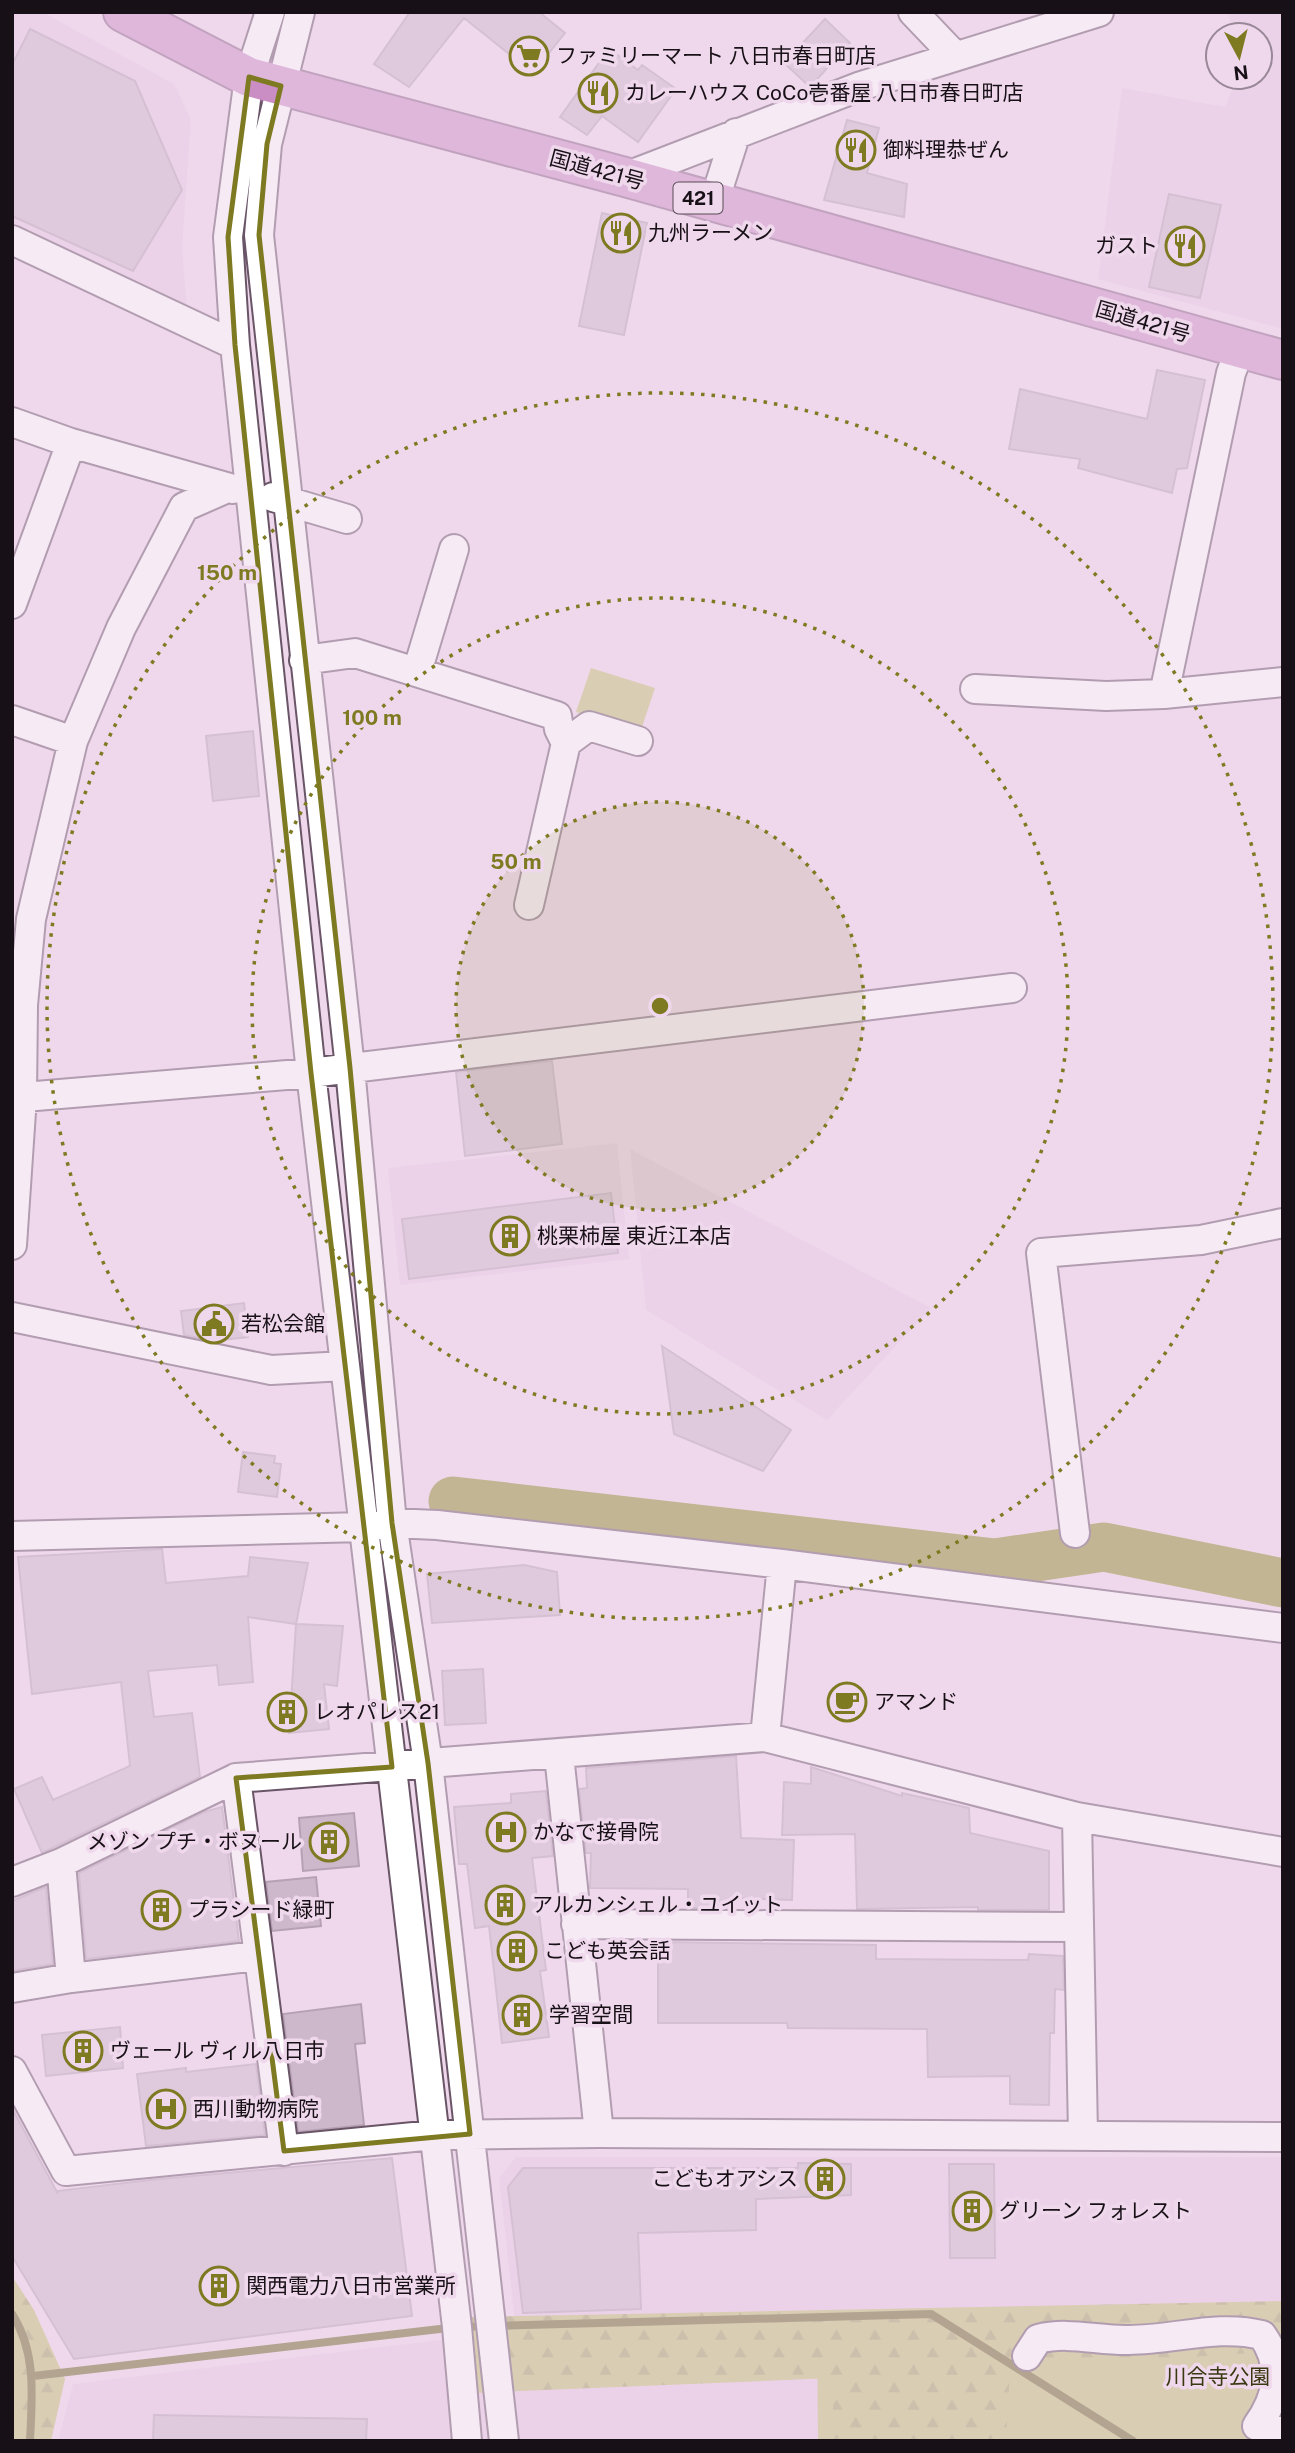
<svg xmlns="http://www.w3.org/2000/svg" width="1295" height="2453" font-family="'Public Sans','Noto Sans JP',sans-serif">
<defs>
<pattern id="forest-firs" width="22" height="20" patternUnits="userSpaceOnUse" patternTransform="scale(1.75)"><rect width="22" height="20" fill="#bfbe6d"/><path d="M5 1l3.5 6h-7zM16 11l3.5 6h-7z" fill="#a3a25e"/></pattern>
</defs>
<rect width="100%" height="100%" fill="#efd8ec"/>
<path fill="#e7cae3" d="M12 12H42L174 84 191 119 182 248 187 311 12 229Z
M1228 12H1283V329L1098 279 1122 88 1225 107 1237 77H1260V35H1232Z
M617 1143 629 1259 400 1285 388 1168Z
M630 1149 931 1308 827 1420 646 1310Z
M516 2157H1283V2441H58L73 2384 516 2331 499 2178Z"/>
<path fill="#bfbe6d" d="M591 668 655 688 640 733 576 712Z
M1283 2312V2441H818L817 2326Z"/>
<path fill="url(#forest-firs)" d="M12 2276 34 2310 65 2379 51 2441H12Z
M1283 2301V2351L1010 2368 1006 2441H833V2378L475 2393 470 2317Z"/>
<g fill="none" stroke-linecap="round" stroke-linejoin="round">
<path stroke="#696522" stroke-width="8" d="M12 2314C37 2353 32 2397 30 2441
M33 2376 457 2327 931 2314 1133 2441"/>
<path stroke="#8c8926" stroke-width="49" d="M453 1501 995 1563 1104 1547 1283 1583"/>
</g>
<path fill="#cdb7cb" stroke="#b6a1b4" stroke-width="2" d="M410 12H539L565 33 533 73 464 18 409 87 374 64Z
M825 19 850 43 810 87 784 63Z
M30 29 135 81 182 190 133 271 12 216V65Z
M609 49 638 70 642 65 676 89 638 142 602 116 587 135 560 117Z
M847 120 879 128 867 173 907 184 904 217 824 200Z
M1169 194 1221 205 1200 298 1149 287Z
M602 213 647 223 624 335 579 326Z
M1157 370 1205 380 1187 468 1177 469 1172 493 1078 468 1080 459 1009 449 1020 389 1147 419Z
M253 731 259 796 213 801 206 736Z
M552 1061 562 1144 465 1156 456 1072Z
M611 1193 618 1253 409 1279 402 1219Z
M244 1303 248 1337 213 1341 184 1335 181 1311Z
M662 1346 791 1430 763 1471 674 1434Z
M243 1452 275 1456 274 1463 281 1464 277 1497 238 1492Z
M162 1549 166 1583 248 1576 250 1557 308 1563 296 1624 248 1617 253 1682 219 1685 217 1665 148 1671 154 1717 192 1713 200 1777 42 1853 14 1789 42 1777 53 1800 130 1766 121 1682 32 1694 18 1557Z
M524 1565 557 1572 560 1615 432 1623 427 1574Z
M296 1624 343 1626 337 1686 324 1684 329 1729 289 1733Z
M483 1669 486 1723 445 1725 442 1671Z
M736 1756 741 1838 794 1840 792 1900 733 1898V1908H688V1889L590 1888 591 1853H586L579 1789 587 1788 586 1768Z
M811 1767 902 1796V1793L969 1808 970 1833 1049 1851V1910H978V1907L857 1909 855 1834 782 1835 784 1782 811 1784Z
M546 1791 553 1856 532 1858 546 1970 540 1971 549 2037 502 2043 489 1926 475 1928 467 1864H459L454 1807 511 1803V1794Z
M222 1807 239 1941 86 1959 79 1873 204 1812Z
M354 1813 359 1866 303 1871 299 1818Z
M316 1877 321 1926 272 1931 266 1882Z
M46 1887 53 1964 12 1971V1901Z
M658 1942 876 1945V1959L1028 1960 1029 1954 1063 1956 1064 1990 1055 1989 1054 2033H1050L1049 2105 1010 2104V2076L928 2077 927 2029 788 2028 787 2023H658Z
M361 2004 365 2043 355 2044 364 2125 298 2132 283 2014Z
M120 2027 123 2068 46 2076 42 2035Z
M256 2064 265 2135 146 2146 137 2074 186 2068V2072Z
M12 2108 58 2194 57 2191 150 2180 392 2158 412 2316 74 2359 12 2256Z
M798 2163 851 2164V2195L756 2199V2230L638 2233 641 2309 523 2313 508 2187 523 2168H798Z
M949 2164H994L995 2258H950Z
M154 2415 367 2419 366 2441H153Z"/>
<g fill="none" stroke-linecap="round" stroke-linejoin="round">
<defs>
<path id="minor" d="M270 12 249 77 228 237 235 345 311 1073 457 2327 467 2441
M300 12 267 144 259 235 350 1068 392 1523 428 1763 504 2441
M913 12 954 55
M625 177 861 86 1099 12
M714 202 736 133
M12 240 235 345
M12 422 71 443 233 489
M273 497 347 519
M12 604 71 443
M304 660 355 653 557 716 559 729 566 743 589 726 638 741
M417 672 454 549
M975 689 1106 696 1164 694 1283 682
M1164 694 1231 373 1240 349
M12 720 73 741
M529 905 566 743
M12 1098 311 1073 1012 988
M12 1245 22 1097 23 1005 31 919 73 741 121 628 184 507 225 489
M12 1317 271 1370 345 1366
M1075 1533 1041 1253 1201 1240 1283 1223
M12 1536 364 1527 392 1523 437 1525 782 1564 1283 1628
M765 1737 782 1564
M559 1755 599 2133
M236 1778 284 2151
M1077 1817 1083 2135
M61 1863 71 1978
M12 1882 61 1863 236 1778 765 1737 1077 1817 1283 1852
M576 1924 1077 1927
M12 1988 71 1978 257 1956
M12 2071 66 2171 434 2135 599 2133 1283 2137
M1027 2356 1038 2339C1068 2331 1099 2341 1129 2340 1175 2340 1217 2324 1262 2335 1284 2366 1278 2397 1257 2426L1283 2431"/>
<path id="highway" d="M123 12 249 77 625 177 1283 360"/>
</defs>
<use href="#minor" stroke="#695567" stroke-width="32"/>
<use href="#highway" stroke="#8c6287" stroke-width="42"/>
<use href="#minor" stroke="#fff" stroke-width="28"/>
<use href="#highway" stroke="#ca8ec4" stroke-width="38"/>
</g>
<path d="M0 0H1295V2453H0ZM249 77 281 86 267 144 259 235 350 1068 392 1523 428 1763 470 2134 284 2151 236 1778 392 1767 311 1073 235 345 228 237Z" fill="#efd8ec" fill-opacity=".55" fill-rule="evenodd"/>
<path fill="none" stroke="#7d7a21" stroke-width="5" stroke-linejoin="round" d="M249 77 281 86 267 144 259 235 350 1068 392 1523 428 1763 470 2134 284 2151 236 1778 392 1767 311 1073 235 345 228 237Z"/>
<circle cx="660" cy="1006" r="204" fill="#7d7a21" fill-opacity=".12"/>
<g fill="none" stroke="#7d7a21" stroke-width="3.5" stroke-dasharray="3.5 7">
<circle cx="660" cy="1006" r="204"/>
<circle cx="660" cy="1006" r="408"/>
<circle cx="660" cy="1006" r="613"/>
</g>
<defs>
<symbol id="supermarket-ring" viewBox="-11 -11 22 22"><circle r="9.5" fill="#efd8ec" stroke="#7d7a21" stroke-width="1.5"/><path d="M-6-5.5h2.5l.6 2H6L4.5 2H-2.5L-4.4-4H-6ZM-1.5 3.2a1.3 1.3 0 1 0 .1 0ZM3 3.2a1.3 1.3 0 1 0 .1 0Z" fill="#7d7a21"/></symbol>
<symbol id="restaurant-ring" viewBox="-11 -11 22 22"><circle r="9.5" fill="#efd8ec" stroke="#7d7a21" stroke-width="1.5"/><path d="M-5-6h1v4h1v-4h1v4h1v-4h1v5L-1.5 .5V6h-2V.5L-5-1ZM5-6V6H3V1.5H1.5Q1.5-4 5-6Z" fill="#7d7a21"/></symbol>
<symbol id="building-ring" viewBox="-11 -11 22 22"><circle r="9.5" fill="#efd8ec" stroke="#7d7a21" stroke-width="1.5"/><path d="M-4-6H4V6H1V3H-1V6H-4ZM-2.5-4.3h1.7v1.8h-1.7ZM.8-4.3h1.7v1.8H.8ZM-2.5-1h1.7V.8h-1.7ZM.8-1h1.7V.8H.8Z" fill="#7d7a21"/></symbol>
<symbol id="civic-ring" viewBox="-11 -11 22 22"><circle r="9.5" fill="#efd8ec" stroke="#7d7a21" stroke-width="1.5"/><path d="M-.6-6.5H3V-4.5H.6V-3L4-1V1h2V6H-6V1h2V-1L-.6-3ZM-1.2 2.5V6h2.4V2.5Z" fill="#7d7a21"/></symbol>
<symbol id="cafe-ring" viewBox="-11 -11 22 22"><circle r="9.5" fill="#efd8ec" stroke="#7d7a21" stroke-width="1.5"/><path d="M-5.5-4.5H6V0H3Q3 3.5 0 3.5H-2.5Q-5.5 3.5-5.5 0ZM3-3.2v2h1.7v-2ZM-6 4.5H4V6H-6Z" fill="#7d7a21"/></symbol>
<symbol id="hospital-ring" viewBox="-11 -11 22 22"><circle r="9.5" fill="#efd8ec" stroke="#7d7a21" stroke-width="1.5"/><path d="M-5-5h3v3.5h4V-5h3V5h-3V1.5h-4V5h-3Z" fill="#7d7a21"/></symbol>
</defs>
<g fill-rule="evenodd">
<use href="#supermarket-ring" x="507" y="34" width="44" height="44"/>
<use href="#restaurant-ring" x="576" y="71" width="44" height="44"/>
<use href="#restaurant-ring" x="834" y="128" width="44" height="44"/>
<use href="#restaurant-ring" x="599" y="211" width="44" height="44"/>
<use href="#restaurant-ring" x="1163" y="224" width="44" height="44"/>
<use href="#building-ring" x="488" y="1214" width="44" height="44"/>
<use href="#civic-ring" x="192" y="1302" width="44" height="44"/>
<use href="#cafe-ring" x="825" y="1680" width="44" height="44"/>
<use href="#building-ring" x="265" y="1690" width="44" height="44"/>
<use href="#hospital-ring" x="484" y="1810" width="44" height="44"/>
<use href="#building-ring" x="307" y="1820" width="44" height="44"/>
<use href="#building-ring" x="483" y="1883" width="44" height="44"/>
<use href="#building-ring" x="139" y="1888" width="44" height="44"/>
<use href="#building-ring" x="495" y="1929" width="44" height="44"/>
<use href="#building-ring" x="500" y="1993" width="44" height="44"/>
<use href="#building-ring" x="61" y="2029" width="44" height="44"/>
<use href="#hospital-ring" x="144" y="2087" width="44" height="44"/>
<use href="#building-ring" x="803" y="2157" width="44" height="44"/>
<use href="#building-ring" x="950" y="2189" width="44" height="44"/>
<use href="#building-ring" x="197" y="2264" width="44" height="44"/>
</g>
<g text-anchor="middle" stroke-width="7" stroke-linejoin="round" paint-order="stroke">
<rect fill="#efd8ec" stroke="#584c57" stroke-width="2" x="673.5" y="182.5" width="49" height="31" rx="5"/>
<g font-size="19" font-weight="bold" fill="#181017">
<text x="698" y="205">421</text>
</g>
<g font-size="21" fill="#181017" stroke="#efd8ec" text-anchor="start">
<text x="556" y="63">ファミリーマート 八日市春日町店</text>
<text x="625" y="100">カレーハウス CoCo壱番屋 八日市春日町店</text>
<text x="883" y="157">御料理恭ぜん</text>
<text x="648" y="240">九州ラーメン</text>
<text x="1158" y="253" text-anchor="end">ガスト</text>
<text x="537" y="1243">桃栗柿屋 東近江本店</text>
<text x="241" y="1331">若松会館</text>
<text x="874" y="1709">アマンド</text>
<text x="314" y="1719">レオパレス21</text>
<text x="533" y="1839">かなで接骨院</text>
<text x="302" y="1849" text-anchor="end">メゾン プチ・ボヌール</text>
<text x="532" y="1912">アルカンシェル・ユイット</text>
<text x="188" y="1917">プラシード緑町</text>
<text x="544" y="1958">こども英会話</text>
<text x="549" y="2022">学習空間</text>
<text x="110" y="2058">ヴェール ヴィル八日市</text>
<text x="193" y="2116">西川動物病院</text>
<text x="798" y="2186" text-anchor="end">こどもオアシス</text>
<text x="999" y="2218">グリーン フォレスト</text>
<text x="246" y="2293">関西電力八日市営業所</text>
</g>
<g font-size="21" fill="#181017" stroke="#efd8ec">
<text transform="translate(597 170) rotate(15)" y="7">国道421号</text>
<text transform="translate(1143 322) rotate(16)" y="7">国道421号</text>
</g>
<g font-size="21" fill="#393810" stroke="#efd8ec">
<text x="1218" y="2384">川合寺公園</text>
</g>
</g>
<circle cx="660" cy="1006" r="10" fill="#7d7a21" stroke="#efd8ec" stroke-width="3.5"/>
<g font-size="21" text-anchor="middle" font-weight="bold" fill="#7d7a21" stroke="#efd8ec" stroke-width="7" stroke-linejoin="round" paint-order="stroke">
<text x="227" y="580">150 m</text>
<text x="372" y="725">100 m</text>
<text x="516" y="869">50 m</text>
</g>
<rect width="1295" height="2453" fill="none" stroke="#181017" stroke-width="28"/>
<g transform="translate(1239 56) rotate(173)"><circle r="33" fill="#efd8ec" stroke="#998897" stroke-width="2"/>
<path d="M0-5L12 26L0 18L-12 26Z" fill="#7d7a21"/>
<text y="-10" font-size="19" font-weight="bold" text-anchor="middle" fill="#181017">N</text>
</g>
</svg>
